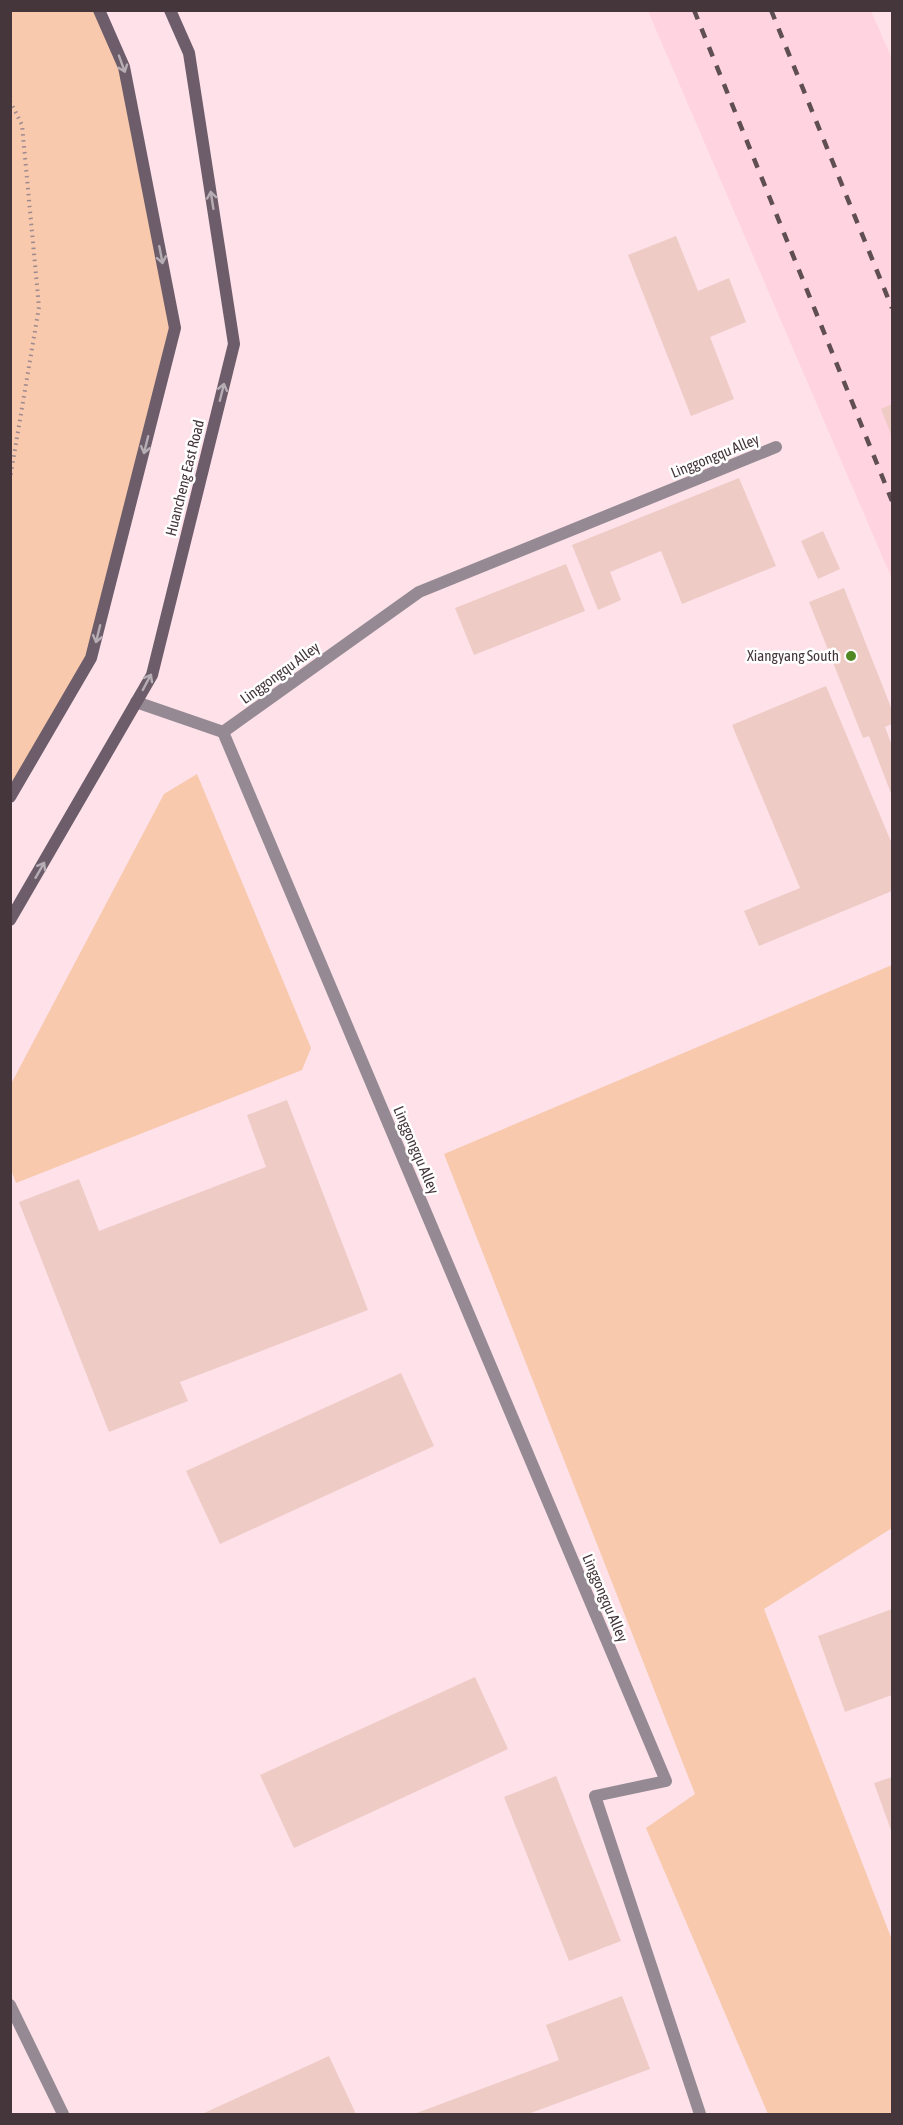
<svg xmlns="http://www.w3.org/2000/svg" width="903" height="2125" font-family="'Asap Condensed',sans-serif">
<rect width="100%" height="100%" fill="#fee1e9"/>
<path fill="#ffd3df" d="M648 11H871L892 59V579Z"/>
<path fill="#f8c9ac" d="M11 11H99L124 67 175 328 91 658 11 797Z
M197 774 311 1048 302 1070 16 1183 11 1170V1084L164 794Z
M892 965V1528L764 1609 892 1940V2114H768L646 1828 695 1794 444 1154Z"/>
<path fill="#efcbc6" d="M676 236 698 291 729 278 746 322 710 337 734 399 691 416 628 255Z
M892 404V437L881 409Z
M739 478 776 566 682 604 661 551 610 572 621 600 598 610 572 545Z
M823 531 840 569 818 579 801 541Z
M566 564 585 611 474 655 455 608Z
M844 588 892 710V724L885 727 892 746V796L869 736 863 738 809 602Z
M826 686 892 844V891L759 946 744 911 800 888 732 725Z
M287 1100 368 1310 180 1382 188 1401 109 1432 19 1202 79 1179 99 1231 266 1167 247 1115Z
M401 1373 434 1446 220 1544 186 1471Z
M892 1609V1695L845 1712 818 1636Z
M475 1677 508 1749 294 1848 260 1775Z
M556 1776 621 1941 569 1961 504 1797Z
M892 1777V1833L874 1783Z
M622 1996 650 2069 528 2114H414L559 2060 546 2025Z
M329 2056 356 2114H202Z"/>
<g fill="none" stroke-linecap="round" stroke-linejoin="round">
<path stroke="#9e898f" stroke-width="4" stroke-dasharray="1.5 4.5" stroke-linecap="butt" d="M10 101 22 125 39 307 10 479"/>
<path stroke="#958a93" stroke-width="12" d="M136 702 223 732"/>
<path stroke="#958a93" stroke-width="12" d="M10 2005 63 2114
M700 2114 595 1796 666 1781 223 732 419 592 776 447"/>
<path stroke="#6d5d6a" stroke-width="12" d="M10 797 91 658 175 328 124 67 99 10
M10 920 152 675 234 344 189 53 170 10"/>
<path stroke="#5f4f54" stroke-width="4.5" stroke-dasharray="10 10" stroke-linecap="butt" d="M694 10 892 501
M771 10 892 308"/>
</g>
<defs><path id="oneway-shaft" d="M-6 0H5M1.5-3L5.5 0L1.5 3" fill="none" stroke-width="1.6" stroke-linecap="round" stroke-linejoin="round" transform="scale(1.5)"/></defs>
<g stroke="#b6aeb4">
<use href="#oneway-shaft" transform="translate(122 64) rotate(70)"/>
<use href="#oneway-shaft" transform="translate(212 200) rotate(-99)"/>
<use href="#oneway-shaft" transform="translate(161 255) rotate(79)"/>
<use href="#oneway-shaft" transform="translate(222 392) rotate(-76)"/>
<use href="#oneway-shaft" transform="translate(146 445) rotate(104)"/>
<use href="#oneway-shaft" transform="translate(98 634) rotate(104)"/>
<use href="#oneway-shaft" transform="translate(147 682) rotate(-62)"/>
<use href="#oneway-shaft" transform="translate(40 870) rotate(-60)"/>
</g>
<circle fill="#508924" stroke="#fff" stroke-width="2" cx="851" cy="656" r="6"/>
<g text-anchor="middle" stroke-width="5" stroke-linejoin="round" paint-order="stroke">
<g font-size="15" fill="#44363a" stroke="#fff">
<text transform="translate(715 456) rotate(-22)" y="5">Linggongqu Alley</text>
<text transform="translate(185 478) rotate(-76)" y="5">Huancheng East Road</text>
<text transform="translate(280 673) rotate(-36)" y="5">Linggongqu Alley</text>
<text transform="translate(416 1150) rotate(67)" y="5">Linggongqu Alley</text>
<text transform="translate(605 1598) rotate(67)" y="5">Linggongqu Alley</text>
</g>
<g font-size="15" fill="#44363a" stroke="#fff" text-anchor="end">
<text x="839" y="661">Xiangyang South</text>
</g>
</g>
<rect width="903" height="2125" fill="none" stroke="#44363a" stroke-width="24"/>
</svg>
